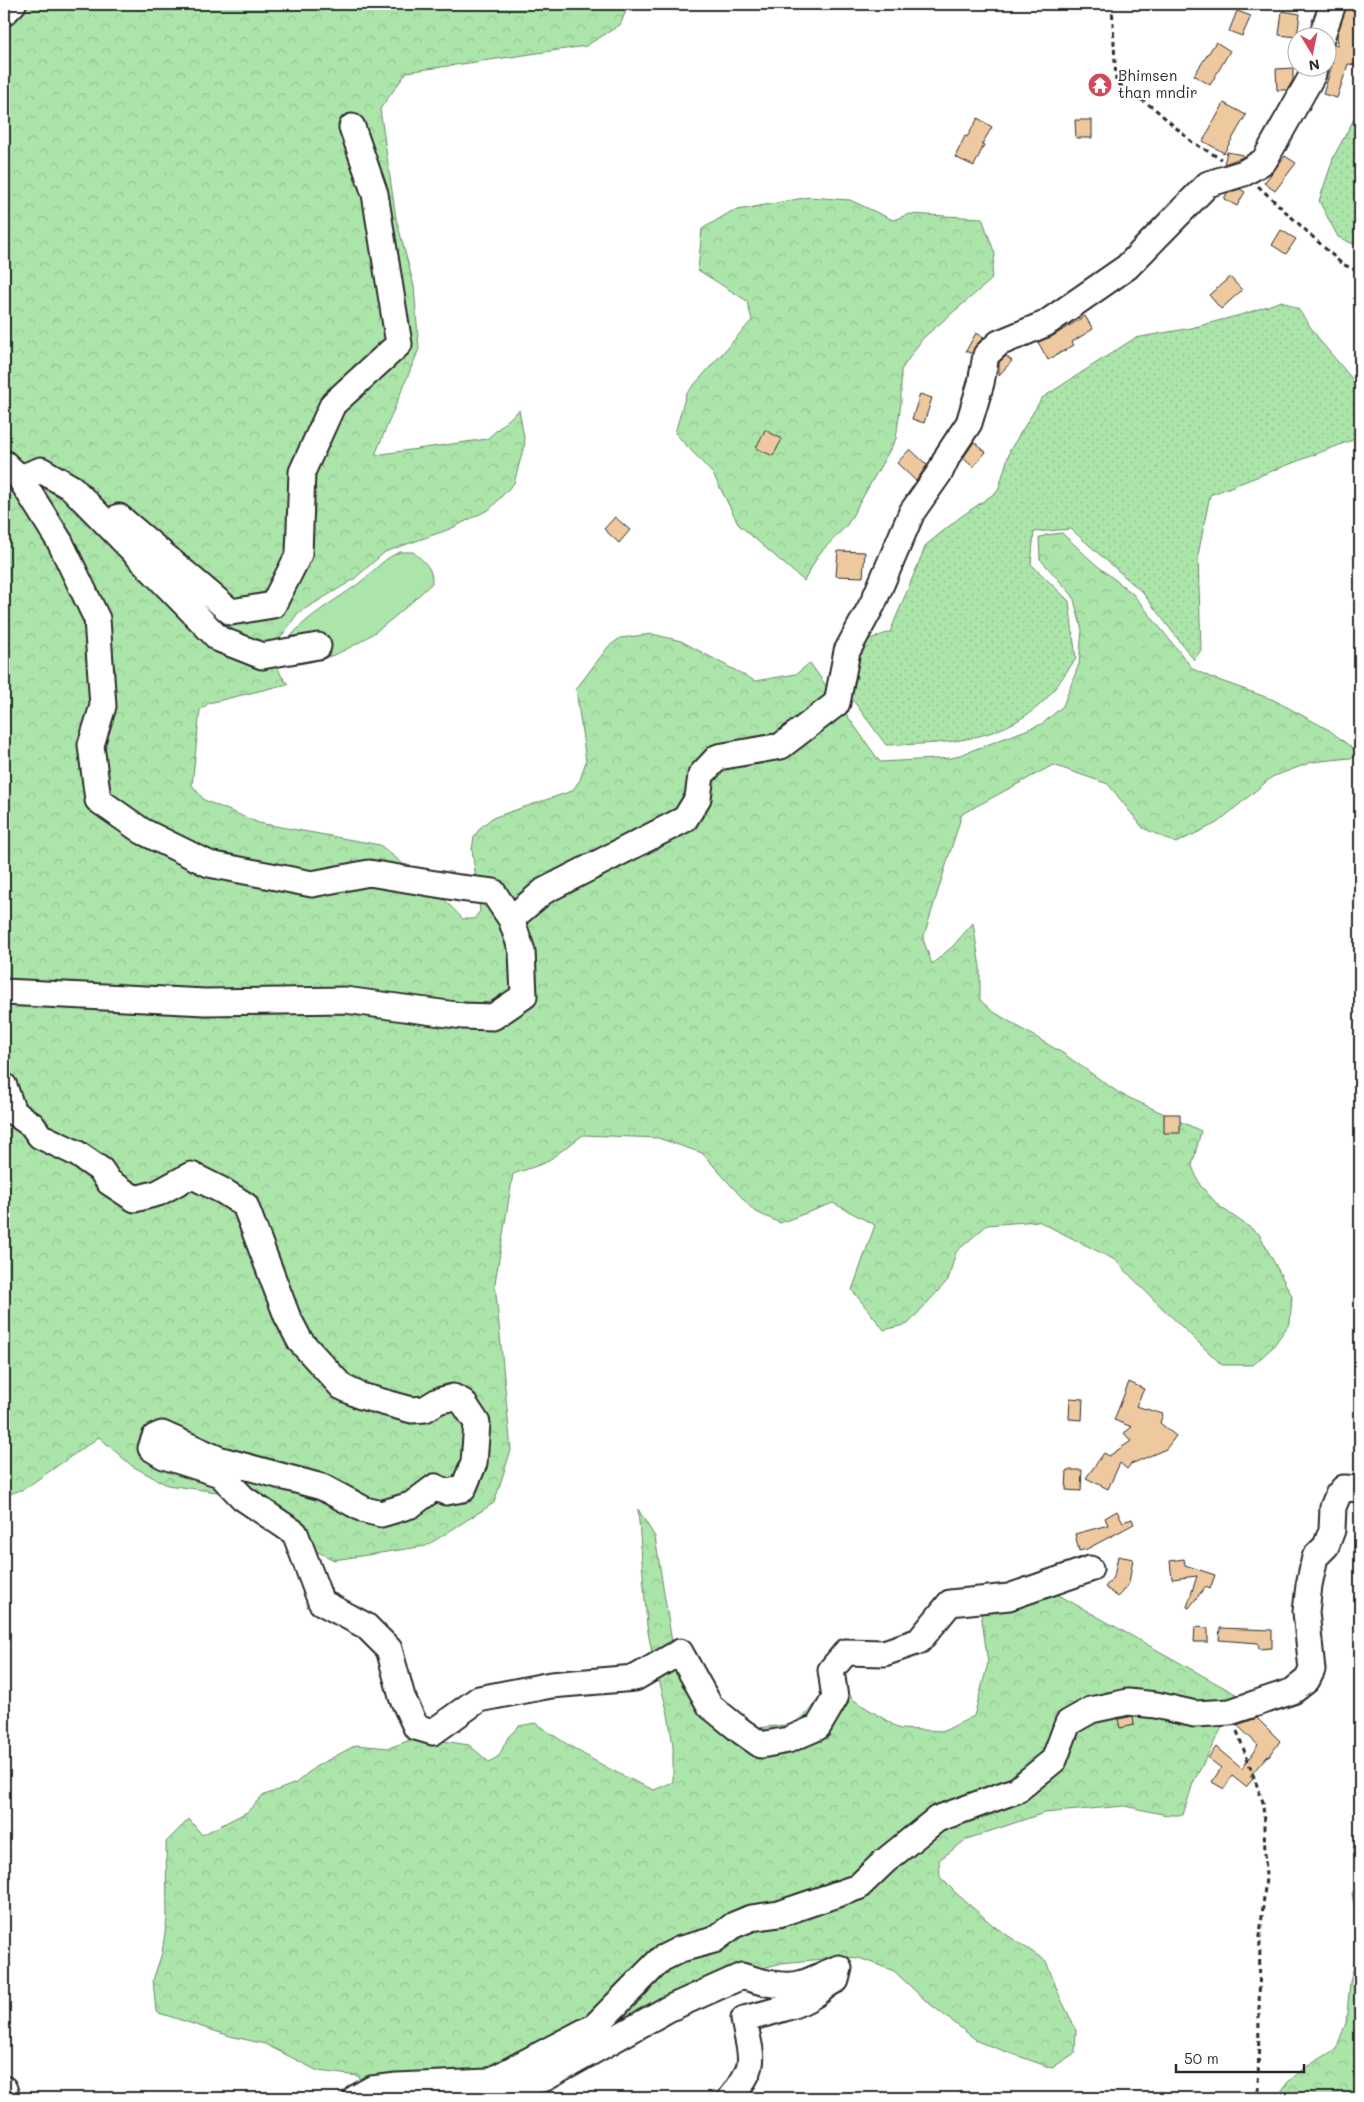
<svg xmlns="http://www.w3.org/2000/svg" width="1364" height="2102" font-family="Mali,sans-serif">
<defs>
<pattern id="grass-dots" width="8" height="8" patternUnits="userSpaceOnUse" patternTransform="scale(1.25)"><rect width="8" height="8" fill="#abe5a9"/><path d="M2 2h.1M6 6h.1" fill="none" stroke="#93c592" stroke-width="1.8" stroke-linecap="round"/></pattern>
<pattern id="forest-crowns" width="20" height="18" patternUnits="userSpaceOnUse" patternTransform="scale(1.25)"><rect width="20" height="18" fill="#abe5a9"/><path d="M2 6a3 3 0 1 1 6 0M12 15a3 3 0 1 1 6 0" fill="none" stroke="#93c592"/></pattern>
</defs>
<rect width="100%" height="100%" fill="#fff"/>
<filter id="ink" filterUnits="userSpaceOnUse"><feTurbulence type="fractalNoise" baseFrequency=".02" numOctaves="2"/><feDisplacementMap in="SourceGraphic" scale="10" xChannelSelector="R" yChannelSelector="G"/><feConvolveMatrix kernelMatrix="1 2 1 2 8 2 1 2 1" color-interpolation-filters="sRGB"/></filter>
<g filter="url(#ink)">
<path fill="url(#grass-dots)" stroke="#6b886a" d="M1360 108V247L1338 237 1319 201 1334 156Z
M1282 301 1298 309 1321 342 1360 388V437L1210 495 1198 555 1201 650 1194 660 1142 592 1071 529 1034 532 1031 564 1069 601 1076 659C1065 673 1054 692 1041 704 996 743 942 744 886 745L849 695 864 641 890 632 926 545 959 518 998 491 1010 450 1042 398 1135 338 1191 328 1244 314Z"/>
<path fill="url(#forest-crowns)" stroke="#6b886a" d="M4 4H629L620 25 586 46 407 72 380 109 396 218 414 286 419 349 375 455 487 439 519 410 525 443 514 483 490 509 450 529 385 552 353 580 298 613 271 651 281 675 288 684 209 703 200 710 192 785 204 800 259 823 380 845 435 890 463 919H474L480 911 472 849 474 837 480 828 492 818 572 791 580 780 586 761 576 689 608 647 620 638 652 634 681 641 755 681 796 674 810 663 880 762 952 758 1042 724 1063 706 1079 664 1082 630 1073 596 1040 559 1039 538 1046 535 1062 533 1094 563 1133 594 1193 669 1210 677 1274 700 1329 730 1360 754V757L1312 762 1272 777 1217 823 1176 843 1143 828 1108 784 1053 765 962 814 923 939 932 964 953 946 973 923 980 967V1000L992 1011 1064 1054 1119 1093 1201 1131 1192 1166 1200 1185 1219 1206 1259 1234 1292 1296 1290 1323 1272 1348 1253 1365H1222L1158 1304 1115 1260 1038 1221 987 1225 956 1252 948 1280 908 1324 884 1330 852 1290 875 1225 833 1203 780 1223 754 1211 702 1153 658 1138 583 1135 545 1163 513 1174 495 1283 511 1450 494 1503 426 1546 334 1560 272 1529 231 1494 167 1485 132 1466 99 1437 24 1489 4 1496Z
M809 197 850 200 893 220 909 214 982 218 995 254 991 280 923 338 901 370V402L896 439 847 525 819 554 804 581 739 525 713 474 675 433 686 394 752 320 747 301 698 270 702 229 732 211Z
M638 1509 655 1537 673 1648 747 1729 794 1724 843 1679 852 1699 900 1729 944 1731 974 1716 988 1663 981 1613 988 1586 1048 1589 1241 1697 1230 1712 1193 1783 1183 1815H1167L1124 1806 1044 1813 967 1839 939 1860 940 1877 957 1894 995 1927 1046 1961 1059 1995 1076 2030 1075 2053 1052 2068 979 2042 926 2001 894 1971 859 1958 844 1957 782 1963 717 1980 595 2043 533 2098H374L358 2076 318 2071 265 2044 230 2036 156 2012 153 1980 162 1953 167 1919 166 1842 189 1819 202 1835 247 1812 262 1796 296 1783 315 1767 356 1745 389 1748 418 1737 469 1745 489 1762 499 1756 508 1737 519 1726 535 1723C575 1750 609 1771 654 1790L673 1782V1746L668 1714 652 1653 647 1626Z
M1360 1884V1937L1352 1893Z
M1360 1942V2098H1277L1287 2083 1303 2069 1336 2049 1346 2023 1350 1982Z"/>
<path fill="#abe5a9" stroke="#6b886a" d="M400 552H413C424 561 433 568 432 583 391 622 349 661 289 665L283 660C283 656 282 652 284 648 296 620 340 599 363 580 375 570 384 558 400 552Z"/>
<path fill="#eec89e" stroke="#2b2b2b" d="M1347 4H1356L1359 50 1357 65 1348 64 1337 98 1323 94 1333 62H1330L1332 47 1334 44 1338 45 1337 35Z
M1237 11 1251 16 1242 36 1229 31Z
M1282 11 1300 14 1297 37 1279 35Z
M1216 42 1230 51 1210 85 1194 75Z
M1293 68V80L1287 90H1277L1276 69Z
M1224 103 1246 115 1224 153 1203 141Z
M978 118 992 127 982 144 984 145 974 166 955 157 965 136 967 137Z
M1075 120H1092V138H1076Z
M1227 152 1243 155V157L1224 164Z
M1285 156 1296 163 1275 191 1264 183Z
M1240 189 1245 192 1237 206 1224 199 1227 193Z
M1281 230 1296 239 1286 254 1272 245Z
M1230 277 1242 290 1221 309 1209 295Z
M1085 316 1093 329 1072 342 1074 345 1048 360 1038 342 1053 336Z
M976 333 984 337 976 345 972 354 966 351Z
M1006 356 1012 361 999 375V362Z
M920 394 932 398 924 423 912 419Z
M765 430 782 439 773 456 756 448Z
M974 442 986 452 973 467 963 458Z
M910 449 927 465 916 481 897 463Z
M615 517 630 530 619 543 604 529Z
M838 551 865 552 863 577 836 576Z
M1164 1114H1180V1133H1164Z
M1129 1382 1144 1389 1136 1406 1163 1414 1160 1423 1176 1436 1166 1449 1131 1464 1127 1469 1120 1463 1108 1489 1086 1478 1104 1453 1109 1456 1131 1441 1124 1433 1132 1427 1114 1420Z
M1070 1398 1083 1399 1082 1420 1069 1419Z
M1067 1470H1082L1081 1491 1066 1490Z
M1117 1511 1123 1522 1132 1519 1134 1524 1087 1549 1079 1551 1075 1534 1108 1525 1105 1518Z
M1118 1556 1133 1559 1129 1583 1118 1597 1105 1587 1114 1576Z
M1184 1559 1185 1565 1215 1575 1210 1589 1205 1587 1189 1608 1187 1607 1197 1576 1172 1579 1170 1561Z
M1195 1627 1208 1628V1642H1194Z
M1220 1628 1272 1630V1648L1259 1649 1258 1643 1219 1640Z
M1129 1717H1133L1134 1725 1120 1728 1118 1719Z
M1257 1718 1280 1741 1269 1757 1267 1756 1250 1776 1253 1779 1246 1787 1232 1776 1224 1789 1212 1782 1221 1768 1208 1758 1216 1747 1242 1769 1258 1745 1237 1725Z"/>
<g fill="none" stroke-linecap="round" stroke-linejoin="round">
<defs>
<path id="minor" d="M4 13 13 4
M1321 38 1333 4
M4 463 20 478
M119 517 231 612 273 605 299 554 302 472 333 404 399 344 375 194 352 127
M511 919 544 891 685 819 698 798 701 775 718 757 781 746 837 703 847 651 873 603 912 512 940 472 948 455 969 423 981 383 986 355 999 343 1045 324 1127 267 1208 184 1244 173 1264 161 1313 74 1314 68
M4 992 205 1002 345 1000 463 1016 493 1017 524 996 522 951 511 919 493 892 460 888 369 873 312 884 209 864 142 831 98 800 91 745 103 706 97 619 60 542 20 478 41 470 72 488 219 639 262 656 318 646
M4 1086 13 1112 32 1125 40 1136 76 1153 101 1170 109 1182 135 1199 158 1193 191 1175 223 1191 245 1205 287 1316 300 1341 342 1387 361 1396 412 1410 425 1409 438 1401 453 1397 463 1402 477 1423 474 1463 463 1489 446 1492 435 1487 411 1505 381 1514 365 1510 322 1487 218 1459 162 1434 155 1437 151 1448 164 1456 220 1474 243 1498 295 1533 321 1602 366 1626 389 1649 402 1697 416 1727 433 1732 479 1699 551 1685 635 1678 680 1652 710 1706 741 1731 761 1745 788 1740 818 1727 835 1698 831 1670 846 1652 884 1653 919 1641 950 1603 1009 1597 1090 1569
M488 2082 517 2085 545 2078 668 2009 742 1976C760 1982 784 1989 803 1983 816 1979 827 1972 839 1968L836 1980C826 1984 822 1990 814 1995 796 2007 764 2014 744 2019 751 2061 759 2061 731 2098
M4 2089 7 2098
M356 2098 372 2089 397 2086 488 2082 595 2026 661 1959 681 1949 714 1940 734 1925 751 1918 779 1914 858 1887 885 1861 937 1819 1017 1790 1054 1760 1068 1723 1091 1710 1128 1702 1156 1705 1195 1714 1230 1712 1293 1691 1307 1680 1312 1670 1306 1612 1309 1585 1315 1557 1326 1546 1332 1530 1333 1507 1338 1495 1344 1488 1360 1489"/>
</defs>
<use href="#minor" stroke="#2b2b2b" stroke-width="29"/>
<path stroke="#2b2b2b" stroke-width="3" stroke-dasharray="5 4" stroke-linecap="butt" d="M1112 4 1116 82 1155 109 1192 142 1221 159
M1258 186 1342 264 1360 272
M1237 1731 1263 1802 1266 1877 1260 1936 1258 2098"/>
<use href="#minor" stroke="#fff" stroke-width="25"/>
</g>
</g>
<defs>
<symbol id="temple-disc" viewBox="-11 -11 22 22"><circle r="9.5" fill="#d1495b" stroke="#fff"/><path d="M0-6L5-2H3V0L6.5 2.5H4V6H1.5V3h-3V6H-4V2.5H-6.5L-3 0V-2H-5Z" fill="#fff"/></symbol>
</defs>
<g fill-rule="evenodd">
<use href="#temple-disc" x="1086" y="71" width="28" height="28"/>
</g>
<g text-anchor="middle" stroke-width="4" stroke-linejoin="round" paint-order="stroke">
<g font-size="15" fill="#2b2b2b" stroke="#fff" text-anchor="start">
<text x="1118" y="81">Bhimsen<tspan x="1118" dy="17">than mndir</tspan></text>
</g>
</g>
<rect width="1364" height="2102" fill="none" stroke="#fff" stroke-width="20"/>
<rect x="10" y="10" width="1344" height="2082" fill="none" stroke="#2b2b2b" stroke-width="2" filter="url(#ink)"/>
<g transform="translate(1312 52) rotate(170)"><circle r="24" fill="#ffffff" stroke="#aaaaaa"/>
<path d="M0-4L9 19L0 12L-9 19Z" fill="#d1495b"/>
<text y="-8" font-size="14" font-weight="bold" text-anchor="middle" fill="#2b2b2b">N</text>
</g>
<path d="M1176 2064v8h128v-8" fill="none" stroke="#2b2b2b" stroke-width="2.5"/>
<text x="1184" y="2064" font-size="15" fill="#2b2b2b" stroke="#ffffff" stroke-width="4" paint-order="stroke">50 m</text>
</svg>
